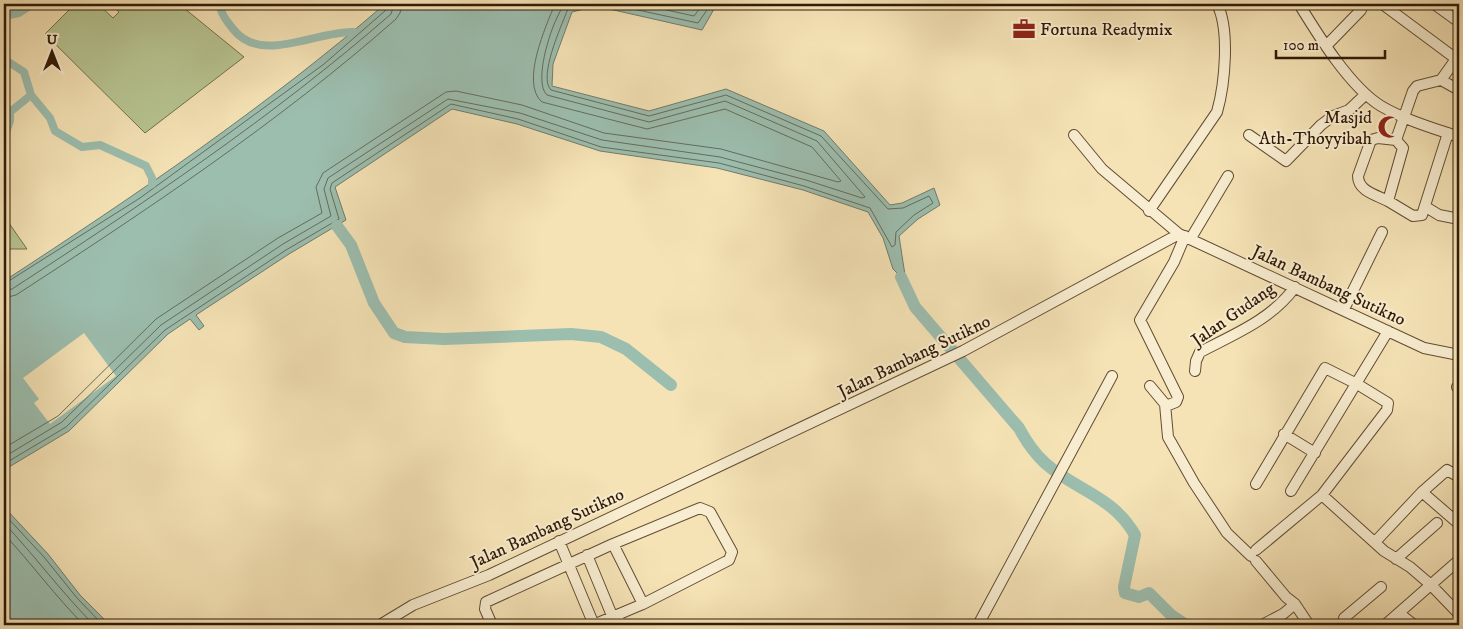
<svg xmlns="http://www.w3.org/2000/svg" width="1463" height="629" font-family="'IM FELL DW Pica',serif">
<rect width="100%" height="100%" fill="#f5e3b6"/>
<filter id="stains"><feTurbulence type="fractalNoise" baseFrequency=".004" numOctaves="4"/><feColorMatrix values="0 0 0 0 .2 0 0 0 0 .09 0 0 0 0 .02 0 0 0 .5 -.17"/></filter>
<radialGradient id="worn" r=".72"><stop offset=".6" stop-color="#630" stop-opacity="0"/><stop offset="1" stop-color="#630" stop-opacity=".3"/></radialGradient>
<path fill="#b7c592" stroke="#74704c" d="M75 4H98L113 18 119 12 111 4H179L244 57 145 133 45 34Z
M4 216 27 249H4Z"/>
<path fill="#9cbeaf" stroke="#717c6c" d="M385 4H717L702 30 596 6 572 12 553 64 552 86 649 111 726 89 824 131 890 205 902 203 934 188 940 205 918 219 899 236 905 275 901 277 893 269 883 238 868 212 803 190 717 168 600 151 517 124 452 109 335 187 346 220 289 254 196 315 204 326 199 330 190 319 168 334 69 431 4 470V281C136 195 266 107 385 4Z
M4 507 48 554 80 595 110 625H4Z"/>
<path fill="#f5e3b6" d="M84 333 116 376 50 424 34 403 39 399 23 378Z"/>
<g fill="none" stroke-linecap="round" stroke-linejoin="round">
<path stroke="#666c5b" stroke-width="1" d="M610 4 698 23 711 4
M639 4 694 16 703 4
M4 284 140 198 324 64 386 10 388 4
M4 291 12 289C143 204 273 117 391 14L394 4
M4 298 16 295C147 210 278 123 396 19L400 13 402 4
M4 448 58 416 156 319 278 238 322 213 316 187 323 173 446 92 456 91 522 105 604 133 721 149 838 182 841 181 812 147 725 109 647 129 542 102C520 83 546 26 555 4
M4 457 62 422 161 325 283 244 331 216 324 189 328 178 448 99 520 113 602 140 720 157 806 180 862 198 865 197 817 141 725 101 649 122 547 95C532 82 553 17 565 4
M4 464 66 427 165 330 286 250 339 219 330 189 332 183 451 104 518 119 601 147 719 163 804 186 870 208 892 247 895 245 896 232 914 215 933 203 929 196 903 208 888 209 821 136 726 95 649 116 551 90C538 77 561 27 567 11L571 7 584 4
M4 514 44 557 77 598 103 625
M4 523C35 556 62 593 94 625
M4 534C32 564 55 596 84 625"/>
<path stroke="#9cbeaf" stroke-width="8" d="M9 4 18 6 28 4
M210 4 220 6C222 16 227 21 233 29 261 65 315 31 353 32
M4 16 19 13 33 4
M4 59 24 72 31 95 50 118 55 131 82 147 100 145 146 166 152 178V184
M4 138 10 121V112L31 95"/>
<path stroke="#9cbeaf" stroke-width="12" d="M337 226 351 245 374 303 394 333 405 337 444 339 571 334 601 337 626 349 671 385
M901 277 915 307 1019 428C1026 441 1034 453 1045 463 1075 490 1113 496 1135 535L1124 587 1125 593 1139 597 1149 593 1171 615 1186 625"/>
<defs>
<path id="minor" d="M1299 4C1318 35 1350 87 1381 106 1405 120 1433 128 1459 137
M1434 4 1459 22
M1385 6 1459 61
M1327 45 1361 10
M1441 80 1459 90
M1448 133 1422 215 1413 216 1388 201 1403 148 1396 140 1413 91 1417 86 1441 80 1456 59
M1074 135 1102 169 1179 234
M1249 135 1286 161 1321 125 1333 116 1349 110 1365 95
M1388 201C1376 195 1358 191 1358 176L1371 140 1378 138 1396 140
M1426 207 1439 215 1459 219
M1149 211 1217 112C1225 84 1230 29 1217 4
M1191 238 1228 176
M1344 309 1382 232
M1195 371 1196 361 1200 352C1235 334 1272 319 1295 287
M1150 386 1165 404 1168 437 1194 483 1227 533 1251 556
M1457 387 1459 386
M1166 406 1176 402 1178 397 1140 320 1174 262 1185 236
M1284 434 1315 453
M1459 477 1447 470 1422 492 1459 524
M1256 484 1325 368 1357 384 1388 403 1387 410 1322 495 1256 550
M1291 491 1388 331
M1322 495 1384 551 1410 567 1431 585 1459 614
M559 541 594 625
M1375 542 1422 492
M613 544 643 604
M587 555 613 618 625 625
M1396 559 1437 523
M1256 561 1286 597 1295 604 1309 625
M1400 614 1414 625
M380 625 413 605 489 575 963 351 1179 234 1424 348 1459 355
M492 625 485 609 486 602 613 544 700 508 710 512 732 552 729 560 643 604 593 625
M978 625 1112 376
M1262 625 1283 614 1295 604
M1343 625 1344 618 1381 587
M1385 625 1459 560
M1456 625 1459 622"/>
</defs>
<use href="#minor" stroke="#624c33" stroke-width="12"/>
<use href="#minor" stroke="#f8edd0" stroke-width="10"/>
</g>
<defs>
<symbol id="office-bare" viewBox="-9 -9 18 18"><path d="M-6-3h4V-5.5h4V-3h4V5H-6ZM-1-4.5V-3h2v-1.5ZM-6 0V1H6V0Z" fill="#8f2418" stroke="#f8edd0" stroke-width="2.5" paint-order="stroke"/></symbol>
<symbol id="mosque-bare" viewBox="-9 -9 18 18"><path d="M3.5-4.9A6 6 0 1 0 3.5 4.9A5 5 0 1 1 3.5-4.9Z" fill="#8f2418" stroke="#f8edd0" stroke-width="2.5" paint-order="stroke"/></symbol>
</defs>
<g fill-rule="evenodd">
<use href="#office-bare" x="1008" y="13" width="32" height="32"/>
<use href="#mosque-bare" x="1373" y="111" width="32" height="32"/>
</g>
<g text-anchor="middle" stroke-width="4" stroke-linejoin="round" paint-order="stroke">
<g font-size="18" fill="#311a07" stroke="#f8edd0" text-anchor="start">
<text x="1040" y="35">Fortuna Readymix</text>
<text x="1372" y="123" text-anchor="end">Masjid<tspan x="1372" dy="21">Ath-Thoyyibah</tspan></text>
</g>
<g font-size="18" fill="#311a07" stroke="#f8edd0">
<text transform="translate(1329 285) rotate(25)" y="6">Jalan Bambang Sutikno</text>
<text transform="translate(1233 314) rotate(-35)" y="6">Jalan Gudang</text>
<text transform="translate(914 356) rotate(-26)" y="6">Jalan Bambang Sutikno</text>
<text transform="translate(547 528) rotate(-25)" y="6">Jalan Bambang Sutikno</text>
</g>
</g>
<rect width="1463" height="629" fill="none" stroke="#f5e3b6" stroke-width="20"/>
<rect x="5" y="5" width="1453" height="619" fill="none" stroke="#311a07" stroke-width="2.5"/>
<rect x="10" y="10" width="1443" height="609" fill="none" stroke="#311a07"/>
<g transform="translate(52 52)" stroke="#f8edd0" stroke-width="4" paint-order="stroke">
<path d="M0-4L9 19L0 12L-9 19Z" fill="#311a07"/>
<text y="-8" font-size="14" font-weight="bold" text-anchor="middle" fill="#311a07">U</text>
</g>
<path d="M1276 50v8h109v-8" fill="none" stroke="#311a07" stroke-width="2.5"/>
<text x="1283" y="50" font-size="15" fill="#311a07" stroke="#f8edd0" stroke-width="4" paint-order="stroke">100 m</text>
<rect width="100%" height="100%" filter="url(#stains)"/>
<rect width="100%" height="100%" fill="url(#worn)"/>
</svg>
